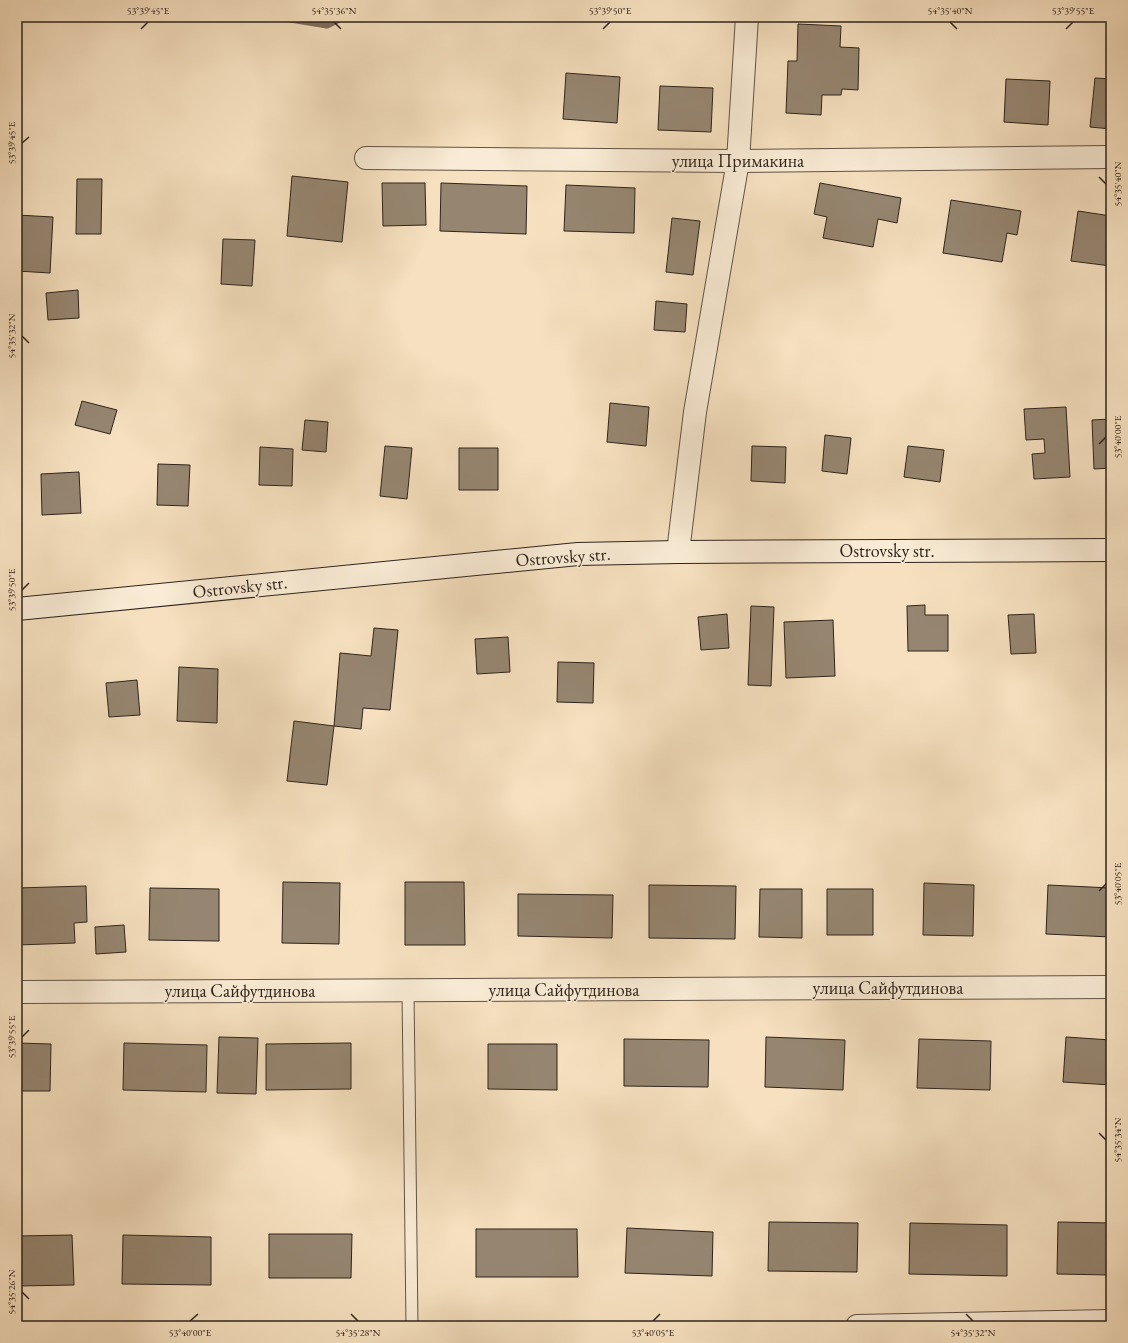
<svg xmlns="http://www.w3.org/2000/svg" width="1128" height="1343" font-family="'EB Garamond',serif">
<rect width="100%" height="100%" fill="#f6e0bf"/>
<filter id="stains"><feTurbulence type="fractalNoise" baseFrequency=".005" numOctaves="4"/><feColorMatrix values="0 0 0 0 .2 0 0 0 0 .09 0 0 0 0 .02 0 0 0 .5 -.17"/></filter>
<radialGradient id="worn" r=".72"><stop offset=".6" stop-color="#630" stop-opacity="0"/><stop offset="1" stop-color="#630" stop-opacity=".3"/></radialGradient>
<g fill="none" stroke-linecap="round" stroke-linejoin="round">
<path stroke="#7d6e5d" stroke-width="7" d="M278 17 327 25 343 17"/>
</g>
<path fill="#968671" stroke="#2e241c" d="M798 24 841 26 840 47 859 48 858 90 842 89 841 95H822L821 115 786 113 788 61H797Z
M566 73 620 77 617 123 563 119Z
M1095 78 1111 79V129L1090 127Z
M1006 79 1050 81 1048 125 1004 122Z
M660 86 713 88 711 132 658 130Z
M292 176 348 182 342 242 287 236Z
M77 179H102L101 234H76Z
M382 183H425L426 225 383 226Z
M441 183 527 186 526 234 440 231Z
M820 183 901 198 897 223 878 219 873 247 823 238 827 217 814 214Z
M566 185 635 188 634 233 564 231Z
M951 200 1021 211 1017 235 1007 233 1002 262 943 253Z
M1078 211 1111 216V266L1071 261Z
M17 215 53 217 50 273 17 271Z
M672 218 700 221 693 275 666 272Z
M223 239 255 240 252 286 221 284Z
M78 290 79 318 48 320 46 293Z
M656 301 687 304 685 332 654 330Z
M82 401 117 410 110 434 75 425Z
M610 403 649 407 646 446 607 442Z
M1066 407 1070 477 1034 479 1032 454 1045 453 1044 439 1026 440 1024 409Z
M1111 419V468L1094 469 1092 420Z
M305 420 328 422 326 452 302 450Z
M825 435 851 438 847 474 822 471Z
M385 446 412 448 407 499 380 496Z
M752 446 786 447 785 483 751 481Z
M908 446 944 450 940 482 904 477Z
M260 447 293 449 292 486 259 485Z
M459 448H498V490H459Z
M158 464 190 465 188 506 157 505Z
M79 472 81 513 42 515 41 474Z
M925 605V615H948V651H908L907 606Z
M751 606 774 607 771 686 748 685Z
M727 614 729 648 701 650 698 617Z
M1034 614 1036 653 1011 654 1008 615Z
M833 620 835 676 786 678 784 622Z
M374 628 398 630 390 710 363 708 361 729 334 726 340 653 371 656Z
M508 637 510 672 477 674 475 639Z
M558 662 594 663 593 703 557 702Z
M179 667 218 669 217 723 177 721Z
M137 680 140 715 109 717 106 683Z
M294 721 334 726 327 785 287 781Z
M283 882 340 883 339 944 282 943Z
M405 882H464L465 945H405Z
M924 883 974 885 973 936 923 935Z
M649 885 736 886 735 939 649 938Z
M1048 885 1111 888V937L1046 934Z
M86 886 87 922 74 923 75 943 17 945V888Z
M150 888 219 889V941L149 940Z
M760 889H802V938L759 937Z
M827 889H873V935H827Z
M518 894 613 895 612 938 518 936Z
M124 925 126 952 96 954 95 927Z
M219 1037 258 1038 256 1094 217 1093Z
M766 1037 845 1040 843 1090 765 1087Z
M1066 1037 1111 1040V1085L1063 1082Z
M624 1039 709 1040 708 1087 624 1086Z
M919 1039 991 1041 990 1090 917 1088Z
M17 1043 51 1044 50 1091H17Z
M124 1043 207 1045 206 1092 123 1090Z
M351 1043V1089L266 1090V1044Z
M488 1044H557V1090L488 1089Z
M769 1222 858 1223 857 1272 768 1271Z
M1058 1222 1111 1223V1275L1057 1274Z
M910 1223 1007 1225V1276L909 1274Z
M627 1228 713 1232 712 1276 625 1273Z
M476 1229H577L578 1277H476Z
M269 1234H352L351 1278H269Z
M72 1235 74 1285 17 1286V1236Z
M123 1235 211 1237V1285L122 1284Z"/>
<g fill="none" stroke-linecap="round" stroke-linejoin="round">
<defs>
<path id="service" d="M408 991 412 1326"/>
<path id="minor" d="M366 158 738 161 1111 157
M678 552 695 412 738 161 747 17
M17 992 1111 987
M857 1326 1111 1321"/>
<path id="secondary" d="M17 609 578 554 678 552 1111 550"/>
</defs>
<use href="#service" stroke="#605345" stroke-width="13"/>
<use href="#minor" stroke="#605345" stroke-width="24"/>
<use href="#secondary" stroke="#2e241c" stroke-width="24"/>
<use href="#service" stroke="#f9ebd5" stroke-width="11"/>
<use href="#minor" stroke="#f9ebd5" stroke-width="22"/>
<use href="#secondary" stroke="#f9ebd5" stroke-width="22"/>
</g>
<path fill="none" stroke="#2e241c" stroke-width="1.5" d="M334 22 341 29M950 22 957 29M141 29 148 22M603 29 610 22M1066 29 1073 22M22 143 29 137M1099 177 1106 184M22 336 29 343M1099 444 1106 437M22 590 29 583M1099 891 1106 884M22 1037 29 1030M1099 1133 1106 1140M22 1292 29 1299M351 1314 358 1321M966 1314 973 1321M190 1321 198 1314M653 1321 660 1314"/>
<g text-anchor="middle" stroke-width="3" stroke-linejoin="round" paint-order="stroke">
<g font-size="18" fill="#2e241c" stroke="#f9ebd5">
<text x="738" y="167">улица Примакина</text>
<text x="887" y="557">Ostrovsky str.</text>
<text transform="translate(563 557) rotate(-4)" y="6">Ostrovsky str.</text>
<text transform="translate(240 587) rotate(-6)" y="6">Ostrovsky str.</text>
<text x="888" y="994">улица Сайфутдинова</text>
<text x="564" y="996">улица Сайфутдинова</text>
<text x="240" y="997">улица Сайфутдинова</text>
</g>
</g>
<rect width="1128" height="1343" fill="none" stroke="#f6e0bf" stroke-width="44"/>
<rect x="22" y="22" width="1084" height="1299" fill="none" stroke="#2e241c" stroke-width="1.5"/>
<g font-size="10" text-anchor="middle" fill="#2e241c">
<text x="148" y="14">53°39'45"E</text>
<text x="334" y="14">54°35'36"N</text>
<text x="610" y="14">53°39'50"E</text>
<text x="950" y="14">54°35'40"N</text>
<text x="1073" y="14">53°39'55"E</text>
<text transform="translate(11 143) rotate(-90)" y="4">53°39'45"E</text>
<text transform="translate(1117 184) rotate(-90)" y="4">54°35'40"N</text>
<text transform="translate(11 336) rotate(-90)" y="4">54°35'32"N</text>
<text transform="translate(1117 437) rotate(-90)" y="4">53°40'00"E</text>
<text transform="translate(11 590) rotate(-90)" y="4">53°39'50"E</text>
<text transform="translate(1117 884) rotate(-90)" y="4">53°40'05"E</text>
<text transform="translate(11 1037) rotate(-90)" y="4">53°39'55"E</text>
<text transform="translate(1117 1140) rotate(-90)" y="4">54°35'34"N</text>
<text transform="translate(11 1292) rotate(-90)" y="4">54°35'26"N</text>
<text x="190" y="1336">53°40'00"E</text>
<text x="358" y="1336">54°35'28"N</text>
<text x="653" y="1336">53°40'05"E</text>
<text x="973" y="1336">54°35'32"N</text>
</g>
<rect width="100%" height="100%" filter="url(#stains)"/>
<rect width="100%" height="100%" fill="url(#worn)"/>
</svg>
